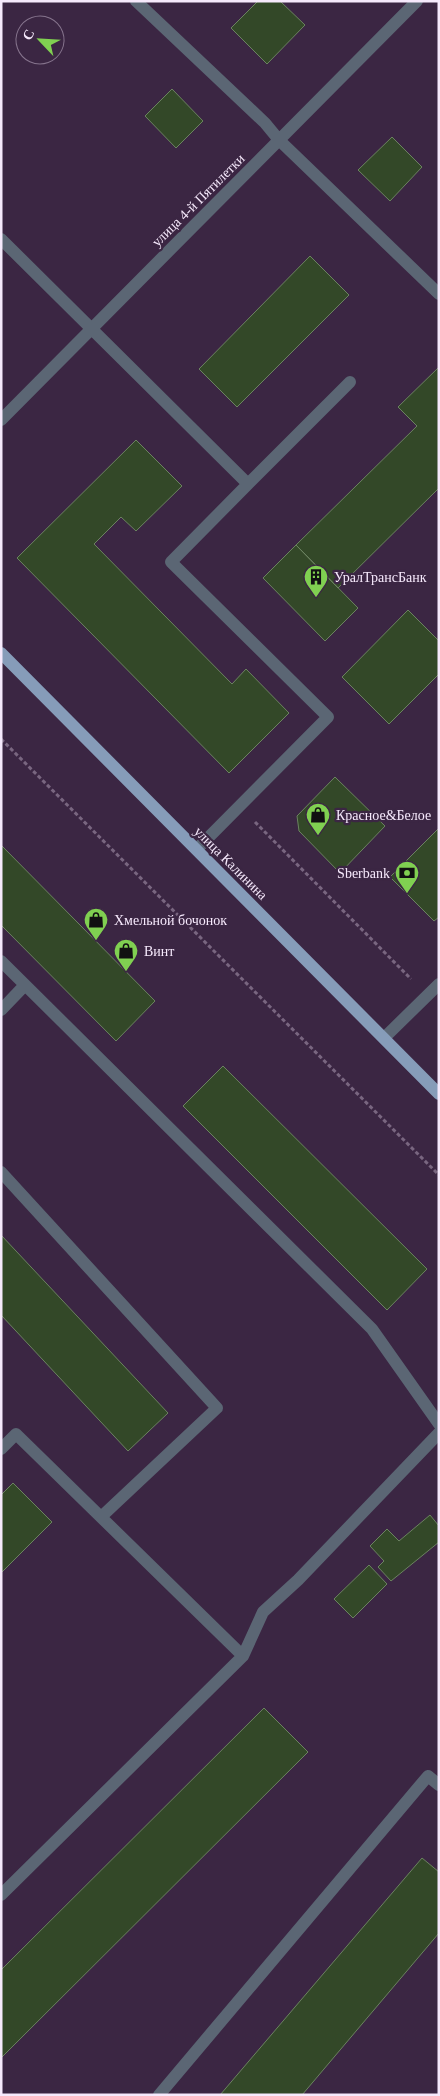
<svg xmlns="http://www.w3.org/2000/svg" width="440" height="2096" font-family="Georgia,serif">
<rect width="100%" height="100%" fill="#3b2643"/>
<path fill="#334828" stroke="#6b8260" d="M258 1H280L305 25 267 64 231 28Z
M172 89 203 121 176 148 145 116Z
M392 137 422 167 390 201 358 170Z
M310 256 349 295 237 407 199 369Z
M439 367V488L338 588 296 545 417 426 398 407Z
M136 440 182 486 136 531 121 517 94 544 232 684 246 669 289 713 229 773 17 558Z
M296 545 358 608 325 641 263 578Z
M408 610 439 641V674L389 724 342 677Z
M335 777 385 826 340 873 299 831 297 816Z
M439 828V917L434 921 390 877Z
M1 845 155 1001 116 1041 1 925Z
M223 1066 427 1269 387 1310 183 1106Z
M1 1235 168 1413 128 1451 1 1315Z
M13 1483 52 1522 1 1573V1495Z
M430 1515 439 1526V1542L391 1581 378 1567 384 1561 370 1546 387 1529 399 1541Z
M369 1565 387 1584 353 1618 334 1599Z
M264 1708 308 1752 1 2058V1970Z
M422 1858 439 1872V1933L302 2095H220Z"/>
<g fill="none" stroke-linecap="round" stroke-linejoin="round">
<path stroke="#796680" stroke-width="3" stroke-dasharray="4 2.5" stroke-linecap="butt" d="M1 739 439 1175
M255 822 411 979"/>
<path stroke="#5b6674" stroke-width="12" d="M136 1 265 123 279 140 439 294
M1 239 248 484 171 562 328 717 197 849
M1 420 417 1
M248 484 350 382
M1 961 372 1329 439 1424
M1 1010 25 985
M384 1038 439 984
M1 1172 217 1408 101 1517
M1 1449 16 1434 243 1656 263 1612 298 1580 439 1433
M1 1895 243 1656
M159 2095 428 1776 439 1785"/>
<path stroke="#869cb9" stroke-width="12" d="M1 653 439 1094"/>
</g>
<defs>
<symbol id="building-pin" viewBox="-11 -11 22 30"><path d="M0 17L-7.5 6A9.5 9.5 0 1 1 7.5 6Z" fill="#80d051" stroke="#3b2643"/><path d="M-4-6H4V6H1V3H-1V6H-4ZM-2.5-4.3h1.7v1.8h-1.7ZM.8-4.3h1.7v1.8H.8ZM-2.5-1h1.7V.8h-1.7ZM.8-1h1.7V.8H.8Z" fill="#111"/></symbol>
<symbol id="shop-pin" viewBox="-11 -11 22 30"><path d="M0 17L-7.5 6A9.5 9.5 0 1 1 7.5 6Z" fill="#80d051" stroke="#3b2643"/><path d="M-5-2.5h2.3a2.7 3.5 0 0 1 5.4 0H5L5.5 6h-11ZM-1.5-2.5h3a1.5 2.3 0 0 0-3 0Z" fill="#111"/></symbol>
<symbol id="bank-pin" viewBox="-11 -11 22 30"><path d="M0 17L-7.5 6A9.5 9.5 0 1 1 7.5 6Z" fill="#80d051" stroke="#3b2643"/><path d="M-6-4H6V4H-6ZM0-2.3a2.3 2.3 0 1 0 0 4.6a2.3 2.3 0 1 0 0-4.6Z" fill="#111"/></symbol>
</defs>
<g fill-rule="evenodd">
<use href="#building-pin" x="302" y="563" width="28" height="38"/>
<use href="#shop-pin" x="304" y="801" width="28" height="38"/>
<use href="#bank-pin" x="393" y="859" width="28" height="38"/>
<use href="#shop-pin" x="82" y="906" width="28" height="38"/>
<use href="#shop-pin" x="112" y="937" width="28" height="38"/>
</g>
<g text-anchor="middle" stroke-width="4.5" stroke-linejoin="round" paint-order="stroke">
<g font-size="14" fill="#f6e9fc" stroke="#3b2643">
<text transform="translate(198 200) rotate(-45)" y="5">улица 4-й Пятилетки</text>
<text transform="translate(231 863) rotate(45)" y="5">улица Калинина</text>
</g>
<g font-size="14" fill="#f6e9fc" stroke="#3b2643" text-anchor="start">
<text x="334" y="582">УралТрансБанк</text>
<text x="336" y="820">Красное&amp;Белое</text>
<text x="390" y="878" text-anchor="end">Sberbank</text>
<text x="114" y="925">Хмельной бочонок</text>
<text x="144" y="956">Винт</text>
</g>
</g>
<rect width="440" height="2096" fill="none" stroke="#f6e9fc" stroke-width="5"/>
<g transform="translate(40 40) rotate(295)"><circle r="24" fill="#3b2643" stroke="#86748d"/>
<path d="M0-4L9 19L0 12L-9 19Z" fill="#80d051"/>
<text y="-8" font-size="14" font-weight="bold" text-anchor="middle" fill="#f6e9fc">С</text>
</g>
</svg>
